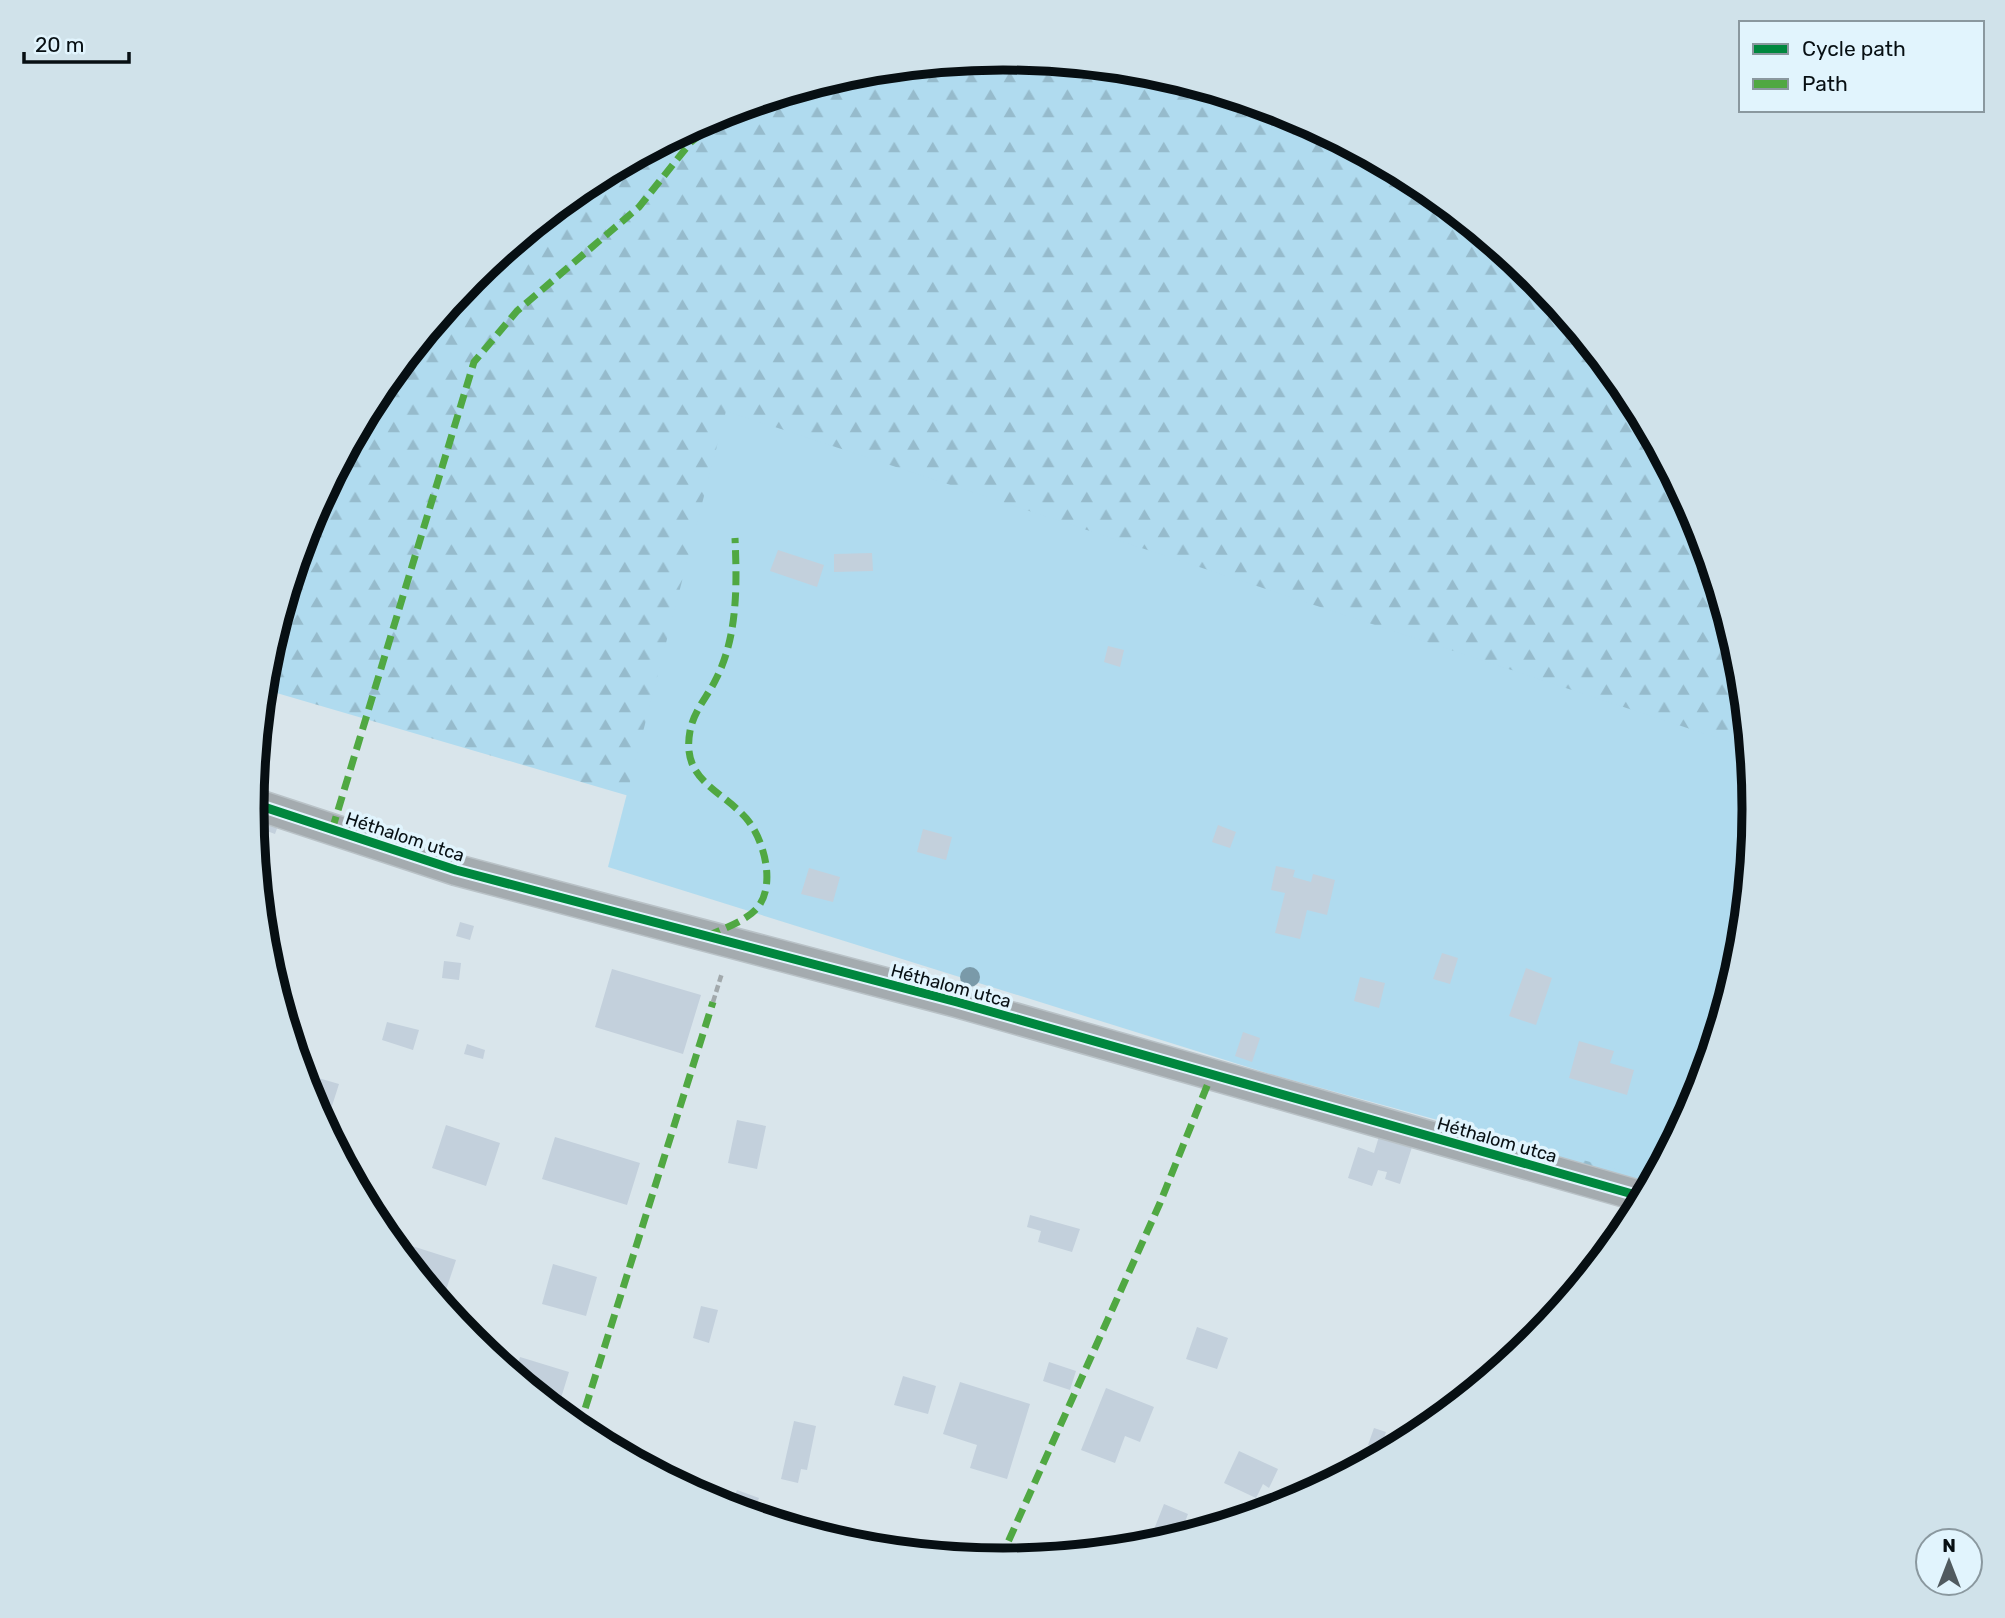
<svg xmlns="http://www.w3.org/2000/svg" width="2005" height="1618" font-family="Rubik,sans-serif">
<defs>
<pattern id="forest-firs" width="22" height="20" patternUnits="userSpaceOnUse" patternTransform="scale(1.75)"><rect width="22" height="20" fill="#b0dbef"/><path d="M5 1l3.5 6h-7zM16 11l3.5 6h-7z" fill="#96bbcc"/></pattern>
</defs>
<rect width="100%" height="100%" fill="#d9e5eb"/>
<path fill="url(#forest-firs)" d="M1003 58 1149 72 1290 115 1420 185 1534 278 1627 392 1697 522 1739 663 1754 809 1739 956 1696 1097 1644 1194 814 850 263 689 266 662 309 521 378 391 472 278 585 184 715 115 856 72Z"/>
<path fill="#b0dbef" d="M726 411 1748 748 1754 809 1739 956 1696 1097 1652 1179 1270 1074 608 867Z"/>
<path fill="#c3d0dc" d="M778 550 824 565 817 587 770 571Z
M872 553 873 571 834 572V554Z
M1108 646 1124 650 1120 667 1104 662Z
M252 815 280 820 275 834 253 826Z
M1218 825 1236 832 1230 848 1212 842Z
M923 829 952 837 946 860 917 852Z
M1276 866 1295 870 1293 877 1311 882 1313 874 1335 880 1327 915 1307 910 1300 939 1275 933 1285 893 1271 890Z
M809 868 840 877 833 902 801 894Z
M460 922 474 926 470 940 456 936Z
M1442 953 1458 958 1450 984 1433 979Z
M444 961 461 963 459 980 442 978Z
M1526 968 1552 978 1536 1025 1509 1016Z
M612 969 701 995 683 1054 595 1027Z
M1360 977 1385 983 1379 1008 1354 1001Z
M387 1022 419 1030 413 1050 382 1040Z
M1243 1032 1260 1038 1252 1062 1235 1056Z
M1579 1041 1614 1051 1610 1063 1634 1070 1627 1095 1569 1078Z
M467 1044 485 1050 483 1059 464 1054Z
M301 1073 339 1084 325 1128 308 1096Z
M737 1120 766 1126 757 1169 728 1163Z
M446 1125 500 1143 486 1186 432 1168Z
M1380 1133 1413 1144 1400 1184 1385 1179 1387 1172 1378 1170 1372 1186 1348 1178 1358 1147 1374 1153Z
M555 1137 640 1163 627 1205 542 1179Z
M1030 1215 1080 1229 1072 1252 1038 1242 1041 1231 1027 1227Z
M412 1246 456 1260 445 1293 429 1288 407 1261Z
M553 1264 597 1277 586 1316 542 1304Z
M701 1306 718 1310 709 1343 693 1338Z
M1197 1327 1228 1338 1217 1369 1186 1359Z
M520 1357 569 1372 557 1411 514 1376Z
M1049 1362 1076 1371 1070 1390 1043 1381Z
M903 1376 936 1386 928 1414 894 1405Z
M960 1382 1030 1404 1007 1479 970 1468 977 1445 943 1434Z
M1106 1388 1154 1407 1140 1442 1125 1436 1115 1463 1081 1450Z
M794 1421 816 1426 807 1470 801 1469 798 1483 781 1479Z
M1374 1428 1386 1432 1380 1449 1368 1445Z
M1239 1451 1278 1469 1269 1488 1263 1484 1256 1498 1224 1483Z
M737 1490 759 1498 753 1514 730 1508Z
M1164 1504 1188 1514 1179 1537 1162 1542 1151 1537Z"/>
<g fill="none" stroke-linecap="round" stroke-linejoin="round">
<defs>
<path id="street" d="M252 803 456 870 957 1002 1643 1197"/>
</defs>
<use href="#street" stroke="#b9c2c7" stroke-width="33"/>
<path stroke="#a2a9ac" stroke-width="4.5" stroke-dasharray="7 3.5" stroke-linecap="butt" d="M713 1002 722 973"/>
<use href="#street" stroke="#a4abaf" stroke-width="30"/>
<path stroke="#50a842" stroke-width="7" stroke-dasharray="14 7" stroke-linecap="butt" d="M332 830 474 362 517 311 639 207 691 142 732 110
M707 936C722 929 747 921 758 907 776 884 764 839 746 818 719 788 681 780 690 731 694 710 708 696 716 679 738 636 737 584 735 538
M579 1428 713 1002
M1000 1560 1160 1203 1211 1076"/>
<defs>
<path id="cycleway" d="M252 803 456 870 957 1002 1643 1197"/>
</defs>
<use href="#cycleway" stroke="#e1f4fd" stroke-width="13"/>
<use href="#cycleway" stroke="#00873e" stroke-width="9"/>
</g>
<circle fill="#7a9aa9" cx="970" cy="977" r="10"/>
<g text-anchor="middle" stroke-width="7" stroke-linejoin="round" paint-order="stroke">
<g font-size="18" fill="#070f13" stroke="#e1f4fd">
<text transform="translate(405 837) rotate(18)" y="6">Héthalom utca</text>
<text transform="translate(951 986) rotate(15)" y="6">Héthalom utca</text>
<text transform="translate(1497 1140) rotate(16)" y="6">Héthalom utca</text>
</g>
</g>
<path d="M0 0H2005V1618H0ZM264 809a739 739 0 1 1 1478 0a739 739 0 1 1-1478 0Z" fill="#d0e2ea" fill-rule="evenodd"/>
<path fill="none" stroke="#070f13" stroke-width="9" d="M264 809a739 739 0 1 1 1478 0a739 739 0 1 1-1478 0Z"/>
<rect x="1739" y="21" width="245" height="91" fill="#e1f4fd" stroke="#8a989f" stroke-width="2"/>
<rect x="1753" y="44" width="35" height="10" fill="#00873e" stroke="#8a989f" stroke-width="2"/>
<text x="1802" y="56" font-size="21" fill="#070f13">Cycle path</text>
<rect x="1753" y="79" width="35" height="10" fill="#50a842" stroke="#8a989f" stroke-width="2"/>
<text x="1802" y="91" font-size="21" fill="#070f13">Path</text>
<g transform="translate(1949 1562)"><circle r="33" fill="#e1f4fd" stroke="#8a989f" stroke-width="2"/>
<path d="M0-5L12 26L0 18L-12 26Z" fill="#505a5f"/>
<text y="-10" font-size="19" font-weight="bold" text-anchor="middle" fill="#070f13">N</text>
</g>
<path d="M24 52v10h105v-10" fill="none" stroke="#070f13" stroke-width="3.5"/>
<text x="35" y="52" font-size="21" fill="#070f13" stroke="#e1f4fd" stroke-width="5" paint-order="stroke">20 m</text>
</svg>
